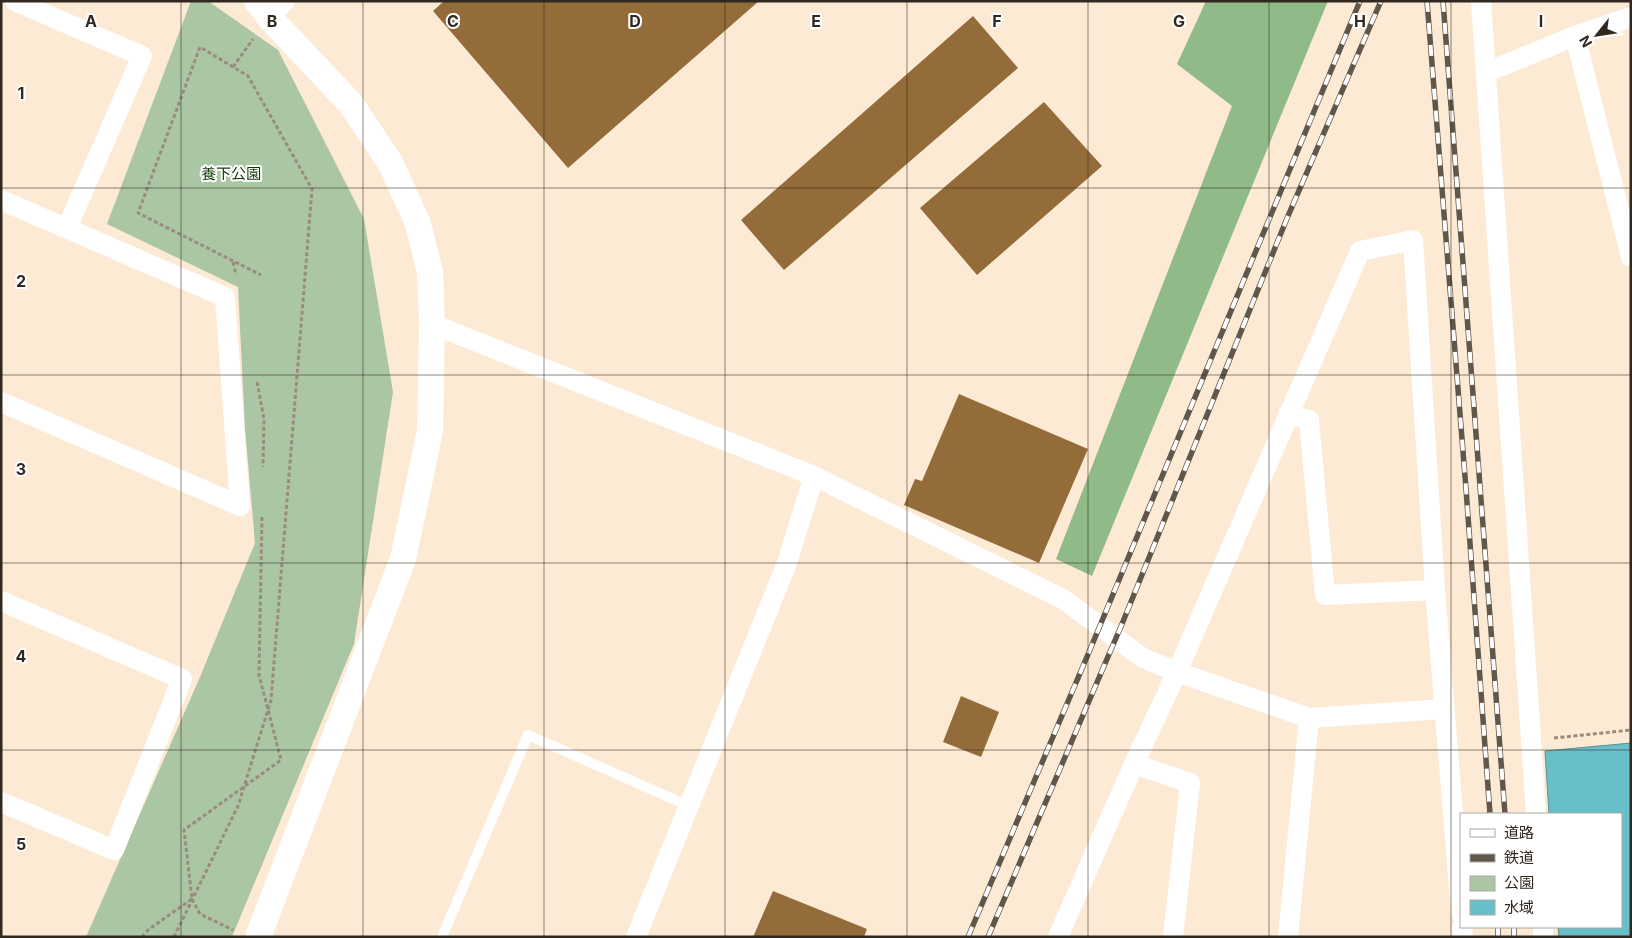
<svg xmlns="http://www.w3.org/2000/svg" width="1632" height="938" font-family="Inter,'Noto Sans JP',sans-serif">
<rect width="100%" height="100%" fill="#fdead5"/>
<path fill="#abc6a5" d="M191 1H208L278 50 364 219 393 392 354 644 232 937H86L200 677 255 543 245 429 238 287 107 224Z"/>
<path fill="#90ba88" d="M1206 1H1328L1092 576 1056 559 1232 106 1177 64Z"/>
<path fill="#69bfc9" stroke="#589296" d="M1631 743V937H1559L1558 927H1621V814H1549L1545 751Z"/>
<path fill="#946c3a" d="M444 1H759L568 168 433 11Z
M973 16 1018 68 784 270 741 220Z
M1044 102 1102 166 977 275 920 208Z
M959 394 1088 449 1039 563 904 505 915 479 922 481Z
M961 696 999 712 981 757 943 742Z
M773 891 867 929 864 937H753Z"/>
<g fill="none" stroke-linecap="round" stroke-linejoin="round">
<path stroke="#9a8c7d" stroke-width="3" stroke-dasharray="4 2.5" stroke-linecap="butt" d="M233 67 253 39
M233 262 236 275
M257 382 264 419 263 467
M1554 738 1631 730
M192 899 200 914 233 930
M142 937 148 930 192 899 184 830 281 760 259 675 262 516
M174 937 238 806 271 700 312 189 248 76 200 47 138 213 261 275"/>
<path stroke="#fff" stroke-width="10" d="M442 937 528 735 689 806"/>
<path stroke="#fff" stroke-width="20" d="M15 1 142 56 67 228
M1481 1 1536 814
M269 17 285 1
M1575 36 1631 257
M1487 72 1575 36 1631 17
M1 200 225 297 240 506 1 402
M432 324 814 476 1063 599 1143 658 1177 672 1309 718 1444 709
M1288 414 1309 420 1325 595 1435 590
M1 601 182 679 114 850 1 802
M1134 764 1190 783 1173 937
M1462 927 1463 937
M1543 927V937
M636 937 787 563 814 476
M1058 937 1134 764 1177 672 1360 251 1413 240 1435 590 1461 913
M1288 937 1309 718"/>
<path stroke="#fff" stroke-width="26" d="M257 1 269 17 351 104 391 164 418 224 430 272 432 324 430 431 403 559 258 937"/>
<defs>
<path id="rail" d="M1427 1 1466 489 1490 814
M1443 1 1505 814
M1498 927V937
M1514 927V937
M968 937 1089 652 1360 1
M988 937 1122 624 1288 216 1381 1"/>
</defs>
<use href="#rail" stroke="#605649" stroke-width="5.5"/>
<use href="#rail" stroke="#fff" stroke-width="4" stroke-dasharray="11" stroke-linecap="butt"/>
</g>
<path fill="none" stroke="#31291f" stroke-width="1" stroke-opacity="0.55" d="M181 1V937M363 1V937M544 1V937M725 1V937M907 1V937M1088 1V937M1269 1V937M1451 1V937M1 188H1631M1 375H1631M1 563H1631M1 750H1631"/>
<g text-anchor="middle" stroke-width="4" stroke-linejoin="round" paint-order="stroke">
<g font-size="15" fill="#103a06" stroke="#fff">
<text x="231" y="179">養下公園</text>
</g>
</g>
<g font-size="16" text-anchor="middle" font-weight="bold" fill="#31291f" stroke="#fff" stroke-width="4" stroke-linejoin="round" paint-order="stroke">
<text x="91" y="27">A</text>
<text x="272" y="27">B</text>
<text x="453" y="27">C</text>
<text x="635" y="27">D</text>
<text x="816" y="27">E</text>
<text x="997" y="27">F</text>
<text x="1179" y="27">G</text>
<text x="1360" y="27">H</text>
<text x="1541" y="27">I</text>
<text x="21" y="99">1</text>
<text x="21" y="287">2</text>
<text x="21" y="475">3</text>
<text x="21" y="662">4</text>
<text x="21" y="850">5</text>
</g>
<rect width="1632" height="938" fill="none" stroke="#31291f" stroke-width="5"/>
<rect x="1460" y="813" width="162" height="115" fill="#ffffff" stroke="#ada9a5"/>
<rect x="1470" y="829" width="25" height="8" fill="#ffffff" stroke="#ada9a5"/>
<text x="1504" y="838" font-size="15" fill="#31291f">道路</text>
<rect x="1470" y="854" width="25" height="8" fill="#605649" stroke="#ada9a5"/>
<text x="1504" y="863" font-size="15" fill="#31291f">鉄道</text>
<rect x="1470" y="876" width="25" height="15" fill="#abc6a5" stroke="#ada9a5"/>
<text x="1504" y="888" font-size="15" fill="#31291f">公園</text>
<rect x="1470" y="900" width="25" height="15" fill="#69bfc9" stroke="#ada9a5"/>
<text x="1504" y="913" font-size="15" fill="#31291f">水域</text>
<g transform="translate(1597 35) rotate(240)" stroke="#ffffff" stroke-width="4" paint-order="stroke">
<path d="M0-4L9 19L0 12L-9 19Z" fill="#31291f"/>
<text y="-8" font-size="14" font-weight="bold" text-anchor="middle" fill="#31291f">N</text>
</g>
</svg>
